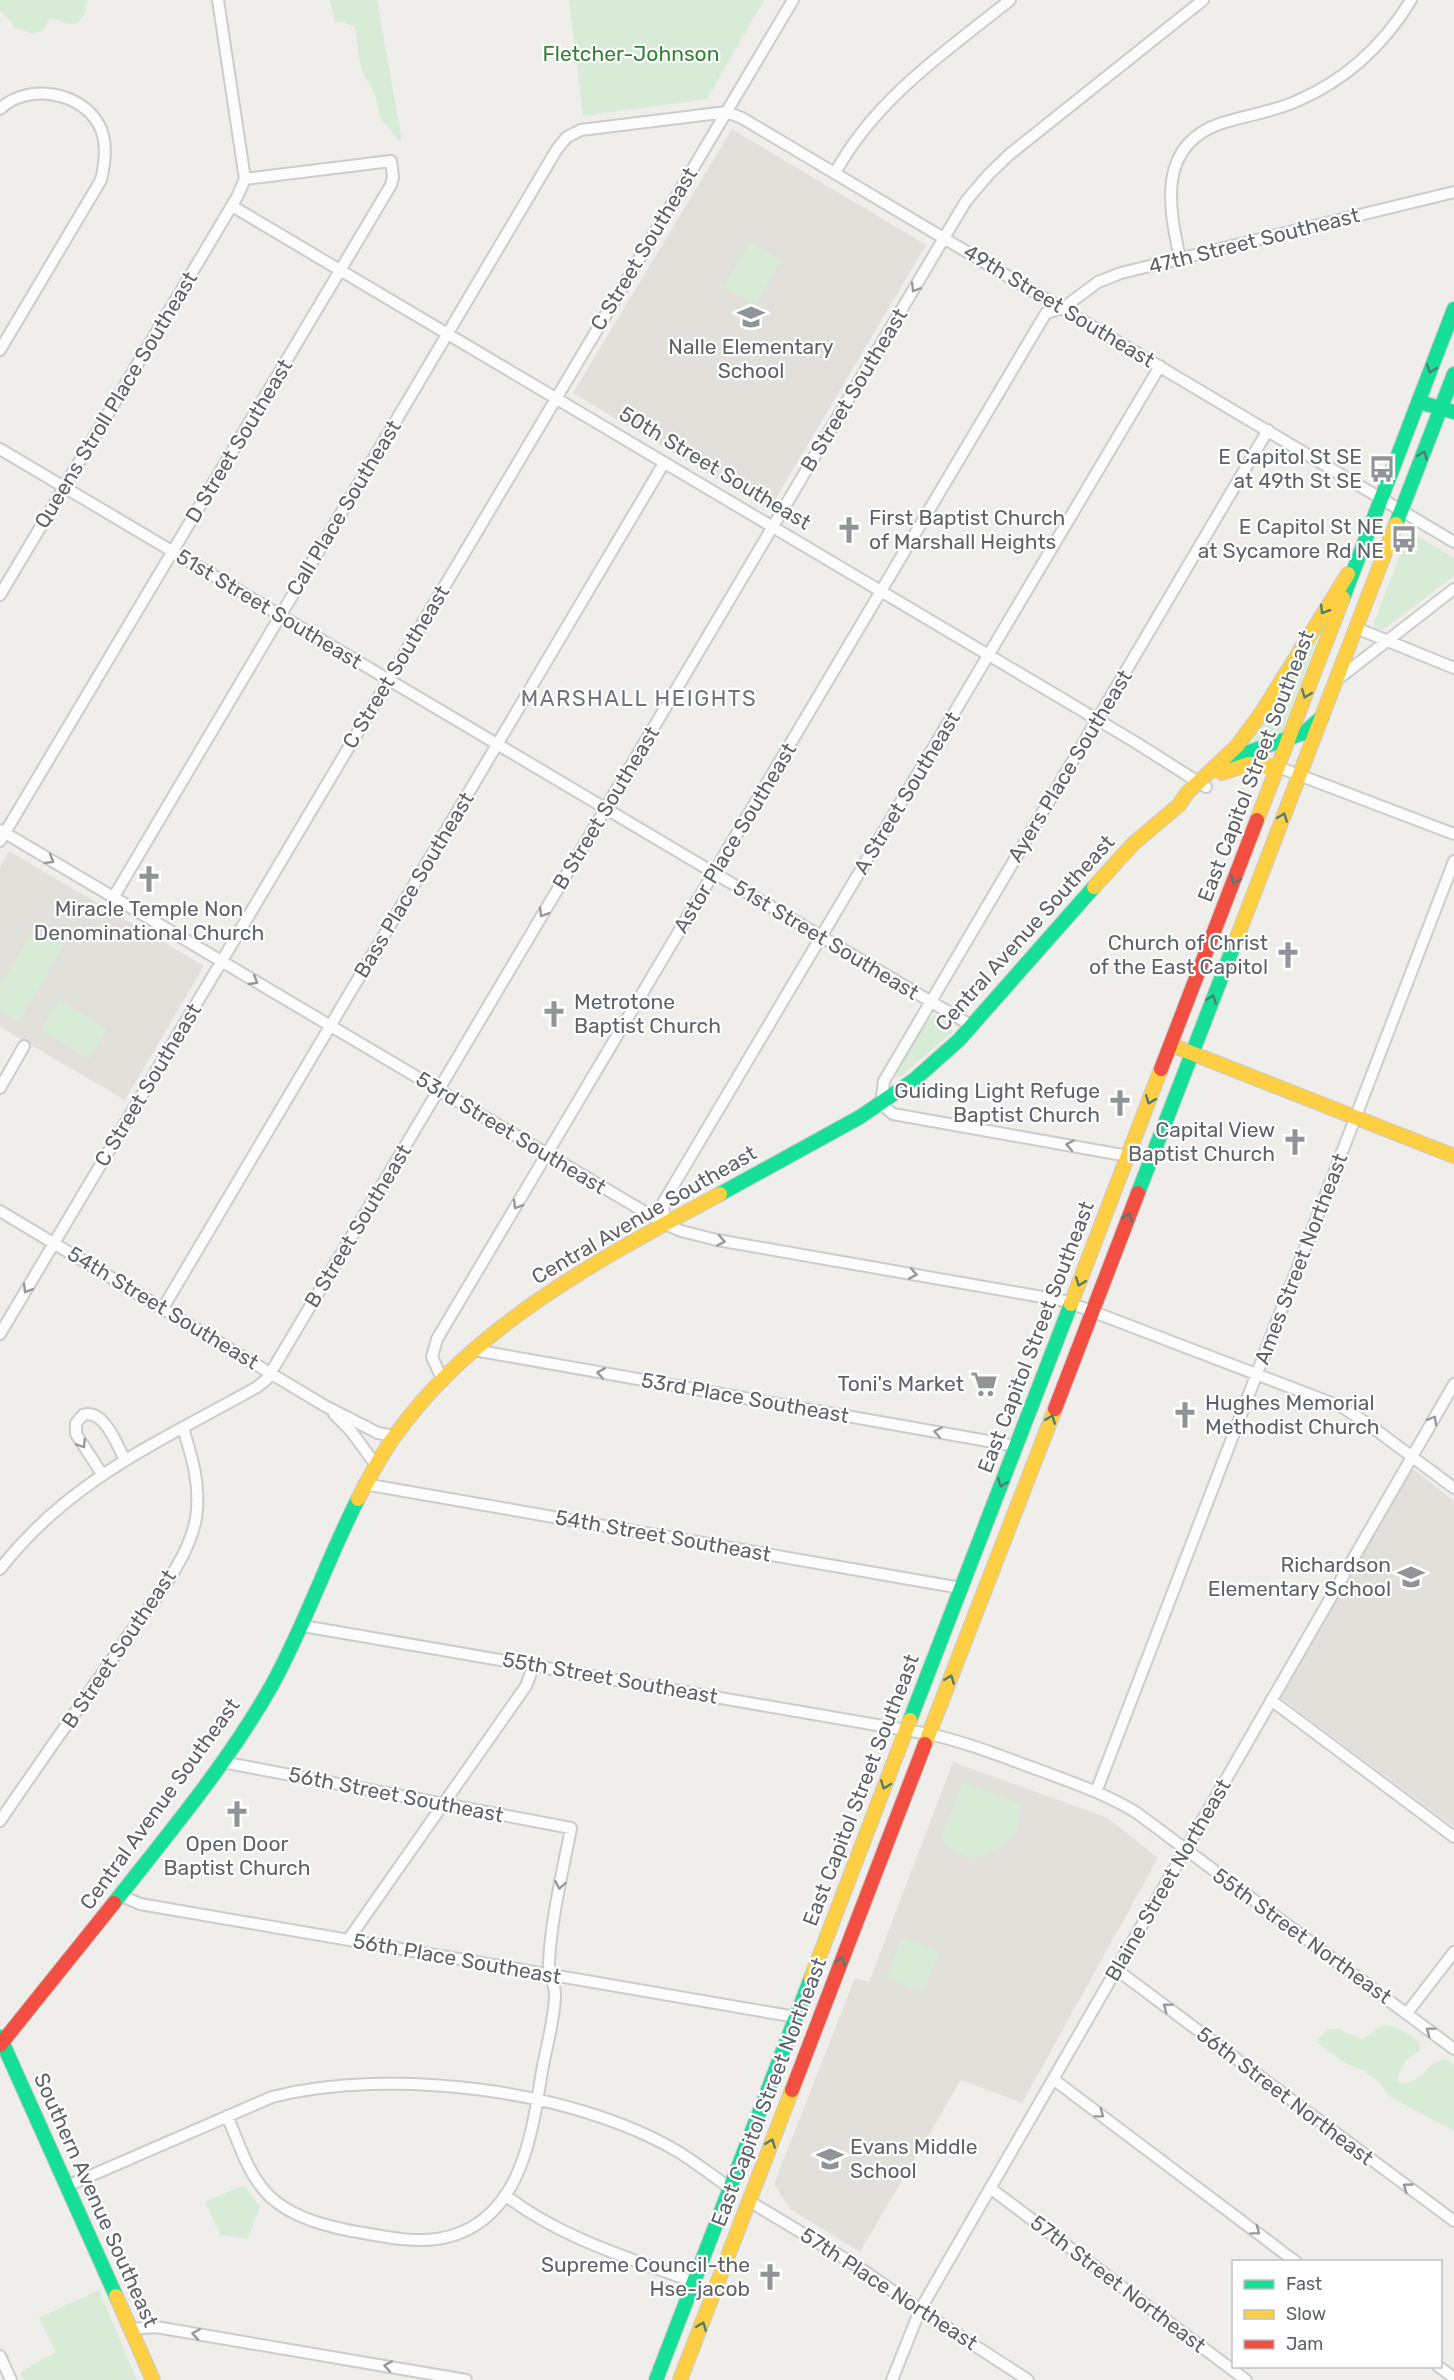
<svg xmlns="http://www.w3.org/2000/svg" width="1454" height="2380" font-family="Rubik,sans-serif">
<rect width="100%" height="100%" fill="#efeeea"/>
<path fill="#e2e0da" d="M732 129 926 245 769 510 573 393Z
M9 851 204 966 125 1100 0 1027V867Z
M1412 1468 1454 1501V1827L1281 1698Z
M953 1762 1108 1818 1158 1858 1022 2103 961 2080 860 2252 790 2209 774 2184 855 1978 869 1982Z"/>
<path fill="#d8ebd6" d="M0 0H88L84 15 78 23 70 24 52 18 49 19 44 30 33 34 14 27 10 20 0 11Z
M330 0H377L401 135 400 142 380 117 375 93 365 77 360 64 355 27 344 22H335Z
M569 0H764L707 99 583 116Z
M750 242 781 260 755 305 724 287Z
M1409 531 1454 558V576L1383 630 1375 628 1374 623Z
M1322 627 1280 737 1251 744 1259 724Z
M35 927 64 945 19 1022 0 1011V986Z
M59 1000 107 1029 89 1059 41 1030Z
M934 1015H939L951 1023 952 1032 900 1077H897L896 1074 923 1027Z
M963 1782 1020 1804C1022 1840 1001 1852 970 1859L943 1844 942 1835Z
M902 1938 939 1952 923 1992 886 1978Z
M1383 2025C1399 2027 1408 2032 1420 2044L1419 2051C1406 2058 1398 2068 1398 2083 1427 2083 1420 2066 1445 2059L1454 2065V2131L1394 2099 1385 2092 1382 2085 1363 2070 1347 2064 1318 2043 1319 2039 1327 2030 1340 2029 1362 2040Z
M244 2185 260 2207 248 2239 220 2235 205 2202Z
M99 2290 137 2380H24L20 2372 56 2352 39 2318Z"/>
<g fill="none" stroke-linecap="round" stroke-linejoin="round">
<defs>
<path id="street" d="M0 109C27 83 81 91 99 125 108 141 105 163 101 180L0 350
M835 173C876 98 945 52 1010 0
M232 206 1135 742 1206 787
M1180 259C1169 207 1156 145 1222 123 1247 115 1273 112 1297 101 1346 80 1383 46 1411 0
M0 449 972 1026
M0 595 237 197 245 179 218 0
M1356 628 1454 668
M1338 679 1454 589
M1278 767 1454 834
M0 830 665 1224 681 1231 717 1240 1065 1301 1342 1407 1368 1424 1454 1488
M0 841 391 185 393 177 391 161 245 179
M113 898 557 149 567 137 581 130 727 112 742 118 1454 542
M0 1088 24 1046
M1128 1156 893 1114 881 1104 884 1081 1268 430
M0 1211 325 1406 378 1433 394 1436
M665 1224 663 1203 1160 366
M163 1308 664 463
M0 1334 793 0
M474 1350 1016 1446
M443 1381 432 1357 437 1339 1046 313 1063 308 1098 282 1121 273 1454 192
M334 1414 351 1431 375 1464
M102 1474 76 1434V1423L83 1415C104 1408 117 1445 125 1460
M364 1484 961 1588
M0 1569C70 1479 161 1441 257 1387L267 1379 966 201 989 174 1010 154 1203 0
M303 1626 929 1734C966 1742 1003 1757 1039 1770 1073 1783 1107 1794 1137 1813L1454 2049
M1271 1700 1454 1837
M222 1762 571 1828C563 1870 551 1919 549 1962 548 1973 556 1985 555 1997 554 2023 545 2051 541 2077 531 2143 517 2227 437 2239 415 2242 391 2238 369 2234 332 2228 283 2218 260 2185 245 2165 237 2138 227 2116
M1096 1792 1454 861
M0 1821C42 1759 86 1698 128 1636 153 1600 188 1562 196 1518 201 1486 192 1457 183 1428
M120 1895 140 1904 796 2017
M348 1940 526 1686 534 1665
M1117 1970 1454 2221
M1407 2013 1454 1952
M1053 2079 1296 2262
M67 2186 272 2097C390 2067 572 2089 677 2151 695 2162 713 2176 730 2188
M990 2188 1246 2380
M505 2195C560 2238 629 2258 694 2282
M749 2201 857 2266 920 2310 1028 2380
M131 2329 156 2327 466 2380
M0 2356 11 2380
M1438 2366 1454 2378
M892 2380 920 2310 1454 1384"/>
<path id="fast" d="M1419 402 1454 412
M1396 524 1454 374
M1343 598 1454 309
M1227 767 1240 755 1304 733 1322 717
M1138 1193 1236 940
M720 1194 860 1117 914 1080 959 1040 1094 887
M910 1720 1071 1304
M114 1903C169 1833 228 1763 272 1685 305 1625 327 1560 358 1499
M0 2037 116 2296
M656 2380 811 1978"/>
<path id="slow" d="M1222 773 1249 764 1278 767
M1257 820 1343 598
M1094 887 1133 844 1179 805 1187 793 1237 746 1262 712 1348 574
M1236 940 1396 524
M1171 1045 1454 1156
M1071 1304 1161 1069
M358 1499C370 1476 382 1453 397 1433 475 1324 605 1256 720 1194
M925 1744 1055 1409
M811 1978 910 1720
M116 2296 153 2380
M680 2380 792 2090"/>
<path id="jam" d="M1161 1069 1257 820
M1055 1409 1138 1193
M0 2045 114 1903
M792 2090 925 1744"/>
</defs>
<use href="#street" stroke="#cbcccc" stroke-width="14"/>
<use href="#fast" stroke="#cacacb" stroke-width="16"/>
<use href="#slow" stroke="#cacacb" stroke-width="16"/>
<use href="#jam" stroke="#cacacb" stroke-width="16"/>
<use href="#street" stroke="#fdfcfc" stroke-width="10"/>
<use href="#fast" stroke="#16e098" stroke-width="14"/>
<use href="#slow" stroke="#ffcf43" stroke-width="14"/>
<use href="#jam" stroke="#f24e42" stroke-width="14"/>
</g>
<defs><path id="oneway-chevron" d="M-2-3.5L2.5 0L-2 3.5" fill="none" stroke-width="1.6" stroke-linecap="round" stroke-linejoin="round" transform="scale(1.5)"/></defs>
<g stroke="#96999c">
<use href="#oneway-chevron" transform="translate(915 288) rotate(121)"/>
<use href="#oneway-chevron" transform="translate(50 860) rotate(31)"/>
<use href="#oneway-chevron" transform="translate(543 913) rotate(121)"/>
<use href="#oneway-chevron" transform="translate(254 981) rotate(31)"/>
<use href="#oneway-chevron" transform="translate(1070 1145) rotate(-170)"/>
<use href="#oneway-chevron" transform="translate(517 1205) rotate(120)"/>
<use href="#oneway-chevron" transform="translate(721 1241) rotate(11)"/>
<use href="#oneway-chevron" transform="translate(913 1274) rotate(10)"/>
<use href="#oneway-chevron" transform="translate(27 1289) rotate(121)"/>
<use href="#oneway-chevron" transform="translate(601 1373) rotate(-170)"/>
<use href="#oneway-chevron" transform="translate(1433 1420) rotate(-60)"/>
<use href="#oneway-chevron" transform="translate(938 1432) rotate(-169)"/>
<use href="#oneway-chevron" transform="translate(82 1444) rotate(57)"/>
<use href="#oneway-chevron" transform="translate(560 1885) rotate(100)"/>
<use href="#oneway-chevron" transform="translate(1167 2007) rotate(-143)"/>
<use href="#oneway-chevron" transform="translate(1430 2031) rotate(-143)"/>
<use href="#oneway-chevron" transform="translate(1100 2114) rotate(37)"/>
<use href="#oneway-chevron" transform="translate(1407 2187) rotate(-144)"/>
<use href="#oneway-chevron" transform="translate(1256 2231) rotate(37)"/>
<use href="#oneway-chevron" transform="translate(196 2334) rotate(-171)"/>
<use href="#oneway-chevron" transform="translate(388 2366) rotate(-170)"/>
</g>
<g stroke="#507c72">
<use href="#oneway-chevron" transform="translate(1431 369) rotate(111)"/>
<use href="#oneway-chevron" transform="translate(1423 455) rotate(-69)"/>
<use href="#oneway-chevron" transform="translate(1324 610) rotate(122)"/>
<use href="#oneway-chevron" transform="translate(1306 694) rotate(111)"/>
<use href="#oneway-chevron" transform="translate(1283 817) rotate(-69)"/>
<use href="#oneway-chevron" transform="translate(1235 880) rotate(111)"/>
<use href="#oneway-chevron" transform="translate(1212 999) rotate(-69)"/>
<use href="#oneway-chevron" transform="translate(1150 1100) rotate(111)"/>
<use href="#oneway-chevron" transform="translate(1128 1217) rotate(-69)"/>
<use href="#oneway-chevron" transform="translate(1080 1282) rotate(111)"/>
<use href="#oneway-chevron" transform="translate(1051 1419) rotate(-69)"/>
<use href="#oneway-chevron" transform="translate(1002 1483) rotate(111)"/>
<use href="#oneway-chevron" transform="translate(950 1679) rotate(-69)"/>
<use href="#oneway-chevron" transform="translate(885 1785) rotate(111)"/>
<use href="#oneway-chevron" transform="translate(841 1961) rotate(-69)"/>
<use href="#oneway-chevron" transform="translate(771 2143) rotate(-69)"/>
<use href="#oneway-chevron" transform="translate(702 2326) rotate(-69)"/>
</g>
<defs>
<symbol id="school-bare" viewBox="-9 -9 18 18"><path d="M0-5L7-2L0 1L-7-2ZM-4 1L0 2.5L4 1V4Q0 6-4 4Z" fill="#919496" stroke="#fff" stroke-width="2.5" paint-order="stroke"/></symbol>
<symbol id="bus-bare" viewBox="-9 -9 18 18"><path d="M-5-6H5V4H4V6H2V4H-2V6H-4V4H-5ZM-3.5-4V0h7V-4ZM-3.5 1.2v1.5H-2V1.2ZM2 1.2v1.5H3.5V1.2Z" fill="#919496" stroke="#fff" stroke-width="2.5" paint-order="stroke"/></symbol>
<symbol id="church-bare" viewBox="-9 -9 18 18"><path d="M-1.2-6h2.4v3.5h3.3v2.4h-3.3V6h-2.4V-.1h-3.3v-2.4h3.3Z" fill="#919496" stroke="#fff" stroke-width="2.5" paint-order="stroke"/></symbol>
<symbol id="supermarket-bare" viewBox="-9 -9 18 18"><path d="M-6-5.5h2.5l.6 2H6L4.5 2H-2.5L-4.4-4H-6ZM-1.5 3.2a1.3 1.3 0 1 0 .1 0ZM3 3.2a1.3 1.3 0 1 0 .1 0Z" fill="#919496" stroke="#fff" stroke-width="2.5" paint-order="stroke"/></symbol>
</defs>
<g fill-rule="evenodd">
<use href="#school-bare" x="732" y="298" width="38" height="38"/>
<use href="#bus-bare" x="1363" y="450" width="38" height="38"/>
<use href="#church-bare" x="830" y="511" width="38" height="38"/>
<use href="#bus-bare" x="1385" y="520" width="38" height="38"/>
<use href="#church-bare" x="130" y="860" width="38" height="38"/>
<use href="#church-bare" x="1269" y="936" width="38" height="38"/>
<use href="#church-bare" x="535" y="995" width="38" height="38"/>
<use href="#church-bare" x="1101" y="1084" width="38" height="38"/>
<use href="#church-bare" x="1276" y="1123" width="38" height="38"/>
<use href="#supermarket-bare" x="965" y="1365" width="38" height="38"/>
<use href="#church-bare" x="1166" y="1396" width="38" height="38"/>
<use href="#school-bare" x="1392" y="1558" width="38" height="38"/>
<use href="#church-bare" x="218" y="1795" width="38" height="38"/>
<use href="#school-bare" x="811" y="2140" width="38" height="38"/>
<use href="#church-bare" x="751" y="2258" width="38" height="38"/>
</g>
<g text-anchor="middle" stroke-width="4.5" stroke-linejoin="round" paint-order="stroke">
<g font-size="21" fill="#348238" stroke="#fff">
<text x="631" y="61">Fletcher-Johnson</text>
</g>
<g font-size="21" fill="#5f6368" stroke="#fff">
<text transform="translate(1254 241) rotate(-14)" y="7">47th Street Southeast</text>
<text transform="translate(644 249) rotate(-59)" y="7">C Street Southeast</text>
<text transform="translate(1059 306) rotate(31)" y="7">49th Street Southeast</text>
<text transform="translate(854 390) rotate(-59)" y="7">B Street Southeast</text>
<text transform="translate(116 400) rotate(-59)" y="7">Queens Stroll Place Southeast</text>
<text transform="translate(239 441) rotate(-59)" y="7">D Street Southeast</text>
<text transform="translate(715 468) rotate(31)" y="7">50th Street Southeast</text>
<text transform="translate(344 508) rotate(-59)" y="7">Call Place Southeast</text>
<text transform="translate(269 609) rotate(31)" y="7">51st Street Southeast</text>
<text transform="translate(396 667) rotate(-59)" y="7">C Street Southeast</text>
<text transform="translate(1070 766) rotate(-59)" y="7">Ayers Place Southeast</text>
<text transform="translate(1256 766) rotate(-69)" y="7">East Capitol Street Southeast</text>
<text transform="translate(907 793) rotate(-59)" y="7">A Street Southeast</text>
<text transform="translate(606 808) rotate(-59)" y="7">B Street Southeast</text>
<text transform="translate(735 838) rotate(-59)" y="7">Astor Place Southeast</text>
<text transform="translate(414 885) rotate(-59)" y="7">Bass Place Southeast</text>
<text transform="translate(1025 933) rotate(-48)" y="7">Central Avenue Southeast</text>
<text transform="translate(826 940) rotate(31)" y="7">51st Street Southeast</text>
<text transform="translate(148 1085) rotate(-59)" y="7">C Street Southeast</text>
<text transform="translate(511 1133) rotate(31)" y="7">53rd Street Southeast</text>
<text transform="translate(644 1215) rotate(-30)" y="7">Central Avenue Southeast</text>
<text transform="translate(358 1226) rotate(-59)" y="7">B Street Southeast</text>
<text transform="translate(1301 1259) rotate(-69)" y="7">Ames Street Northeast</text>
<text transform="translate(163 1308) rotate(31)" y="7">54th Street Southeast</text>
<text transform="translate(1036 1337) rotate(-69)" y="7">East Capitol Street Southeast</text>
<text transform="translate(745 1398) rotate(10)" y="7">53rd Place Southeast</text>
<text transform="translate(663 1536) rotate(10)" y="7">54th Street Southeast</text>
<text transform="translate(119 1649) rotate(-56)" y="7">B Street Southeast</text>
<text transform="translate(610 1678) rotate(10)" y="7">55th Street Southeast</text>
<text transform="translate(861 1790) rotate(-69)" y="7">East Capitol Street Southeast</text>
<text transform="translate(396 1795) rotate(11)" y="7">56th Street Southeast</text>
<text transform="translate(160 1804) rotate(-54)" y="7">Central Avenue Southeast</text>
<text transform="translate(1168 1880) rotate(-60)" y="7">Blaine Street Northeast</text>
<text transform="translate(1302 1936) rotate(36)" y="7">55th Street Northeast</text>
<text transform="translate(457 1959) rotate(10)" y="7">56th Place Southeast</text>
<text transform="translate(769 2092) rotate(-69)" y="7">East Capitol Street Northeast</text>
<text transform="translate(1285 2096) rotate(37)" y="7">56th Street Northeast</text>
<text transform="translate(96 2200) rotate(66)" y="7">Southern Avenue Southeast</text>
<text transform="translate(1118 2284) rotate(37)" y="7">57th Street Northeast</text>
<text transform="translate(889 2289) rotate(33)" y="7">57th Place Northeast</text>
</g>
<g font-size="21" fill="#5f6368" stroke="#fff" text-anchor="end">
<text x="751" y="354" text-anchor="middle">Nalle Elementary<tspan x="751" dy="24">School</tspan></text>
<text x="1362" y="464">E Capitol St SE<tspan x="1362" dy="24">at 49th St SE</tspan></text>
<text x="869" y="525" text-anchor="start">First Baptist Church<tspan x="869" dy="24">of Marshall Heights</tspan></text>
<text x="1384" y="534">E Capitol St NE<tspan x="1384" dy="24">at Sycamore Rd NE</tspan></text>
<text x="149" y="916" text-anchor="middle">Miracle Temple Non<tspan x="149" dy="24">Denominational Church</tspan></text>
<text x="1268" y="950">Church of Christ<tspan x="1268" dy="24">of the East Capitol</tspan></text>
<text x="574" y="1009" text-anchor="start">Metrotone<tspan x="574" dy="24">Baptist Church</tspan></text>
<text x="1100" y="1098">Guiding Light Refuge<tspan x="1100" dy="24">Baptist Church</tspan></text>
<text x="1275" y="1137">Capital View<tspan x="1275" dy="24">Baptist Church</tspan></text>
<text x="964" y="1391">Toni's Market</text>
<text x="1205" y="1410" text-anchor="start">Hughes Memorial<tspan x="1205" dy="24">Methodist Church</tspan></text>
<text x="1391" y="1572">Richardson<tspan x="1391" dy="24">Elementary School</tspan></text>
<text x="237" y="1851" text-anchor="middle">Open Door<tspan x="237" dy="24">Baptist Church</tspan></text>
<text x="850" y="2154" text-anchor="start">Evans Middle<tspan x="850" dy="24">School</tspan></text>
<text x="750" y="2272">Supreme Council-the<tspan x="750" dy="24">Hse-jacob</tspan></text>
</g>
<g font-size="22" letter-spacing="1.5" fill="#70757a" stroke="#fff">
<text x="639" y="706">MARSHALL HEIGHTS</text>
</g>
</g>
<rect x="1232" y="2260" width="210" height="108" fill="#ffffff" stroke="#bfc1c3" stroke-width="1.5"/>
<rect x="1244" y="2280" width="30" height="9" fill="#16e098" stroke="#bfc1c3" stroke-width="1.5"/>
<text x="1286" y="2290" font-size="18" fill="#5f6368">Fast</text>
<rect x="1244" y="2310" width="30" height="9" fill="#ffcf43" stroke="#bfc1c3" stroke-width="1.5"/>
<text x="1286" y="2320" font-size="18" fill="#5f6368">Slow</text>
<rect x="1244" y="2340" width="30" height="9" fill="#f24e42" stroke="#bfc1c3" stroke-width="1.5"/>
<text x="1286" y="2350" font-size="18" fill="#5f6368">Jam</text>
</svg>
